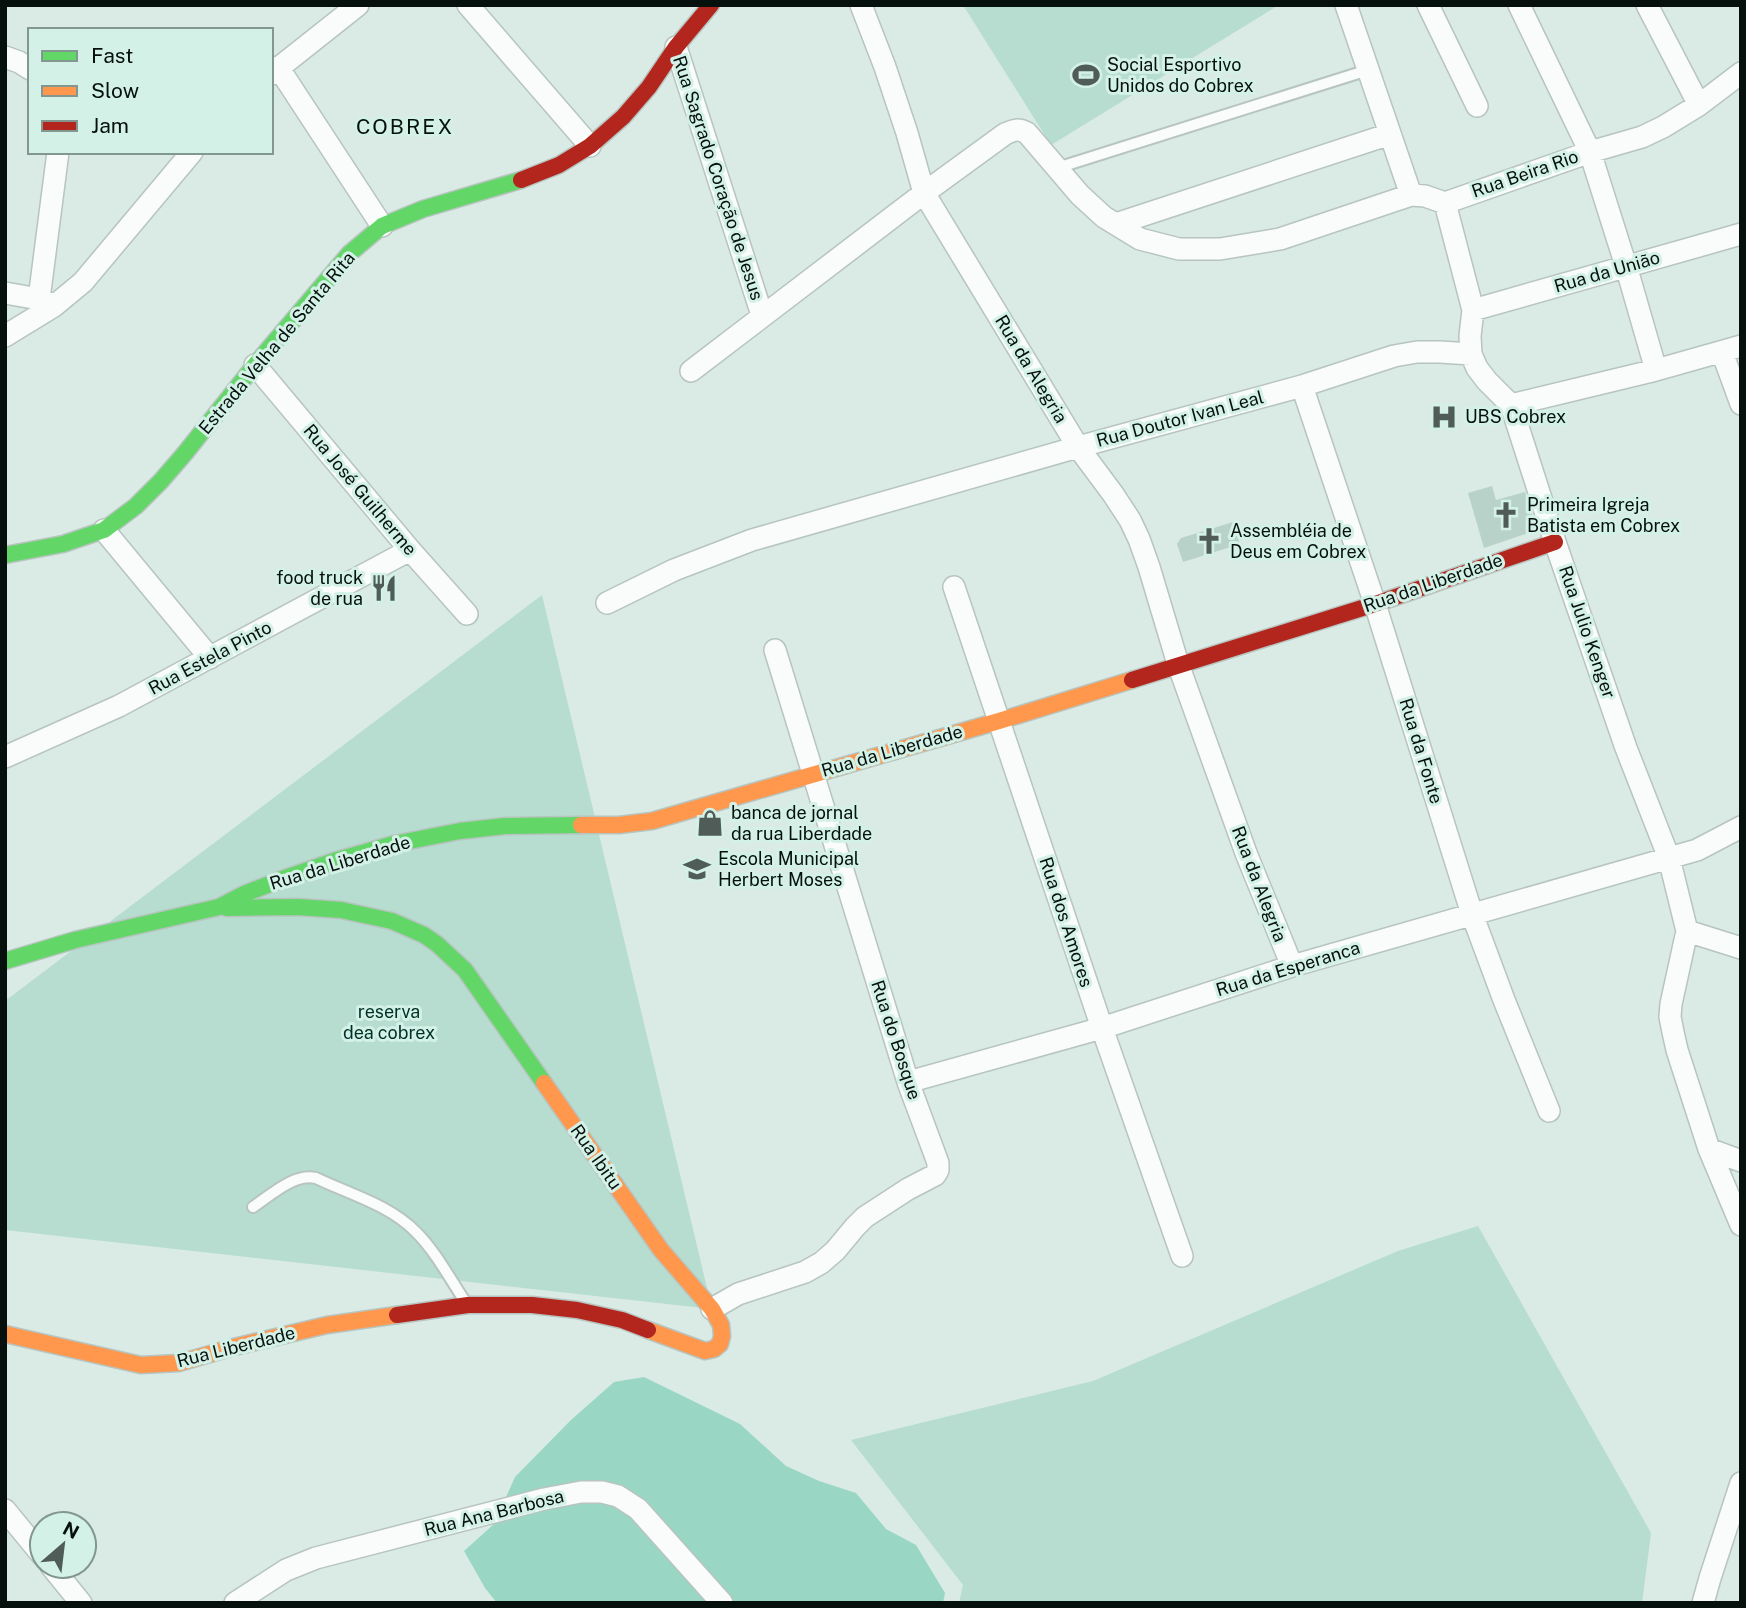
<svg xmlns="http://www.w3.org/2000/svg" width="1746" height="1608" font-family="'Public Sans',sans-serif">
<rect width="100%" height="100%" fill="#daeae4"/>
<path fill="#b6ddd0" d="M963 5H1279L1051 145Z
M542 595 712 1309 5 1230V1001Z
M1478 1226 1651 1533 1642 1603H959L963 1585 851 1440 1093 1381 1398 1251Z"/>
<path fill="#99d7c4" d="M644 1377 740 1424 786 1466 819 1481 856 1493 886 1529 916 1545 945 1593 943 1603H497L485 1588 464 1551 494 1524 515 1477 571 1420 614 1382Z"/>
<path fill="#b8d2ca" d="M1492 486 1496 500 1525 492 1537 530 1484 548 1468 493Z
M1233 522 1240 544 1183 562 1177 544 1181 538Z"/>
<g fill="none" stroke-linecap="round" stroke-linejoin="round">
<defs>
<path id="lane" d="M1057 168 1368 70
M253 1207C271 1195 294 1173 316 1178 349 1194 390 1205 416 1232 436 1252 450 1279 466 1303"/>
<path id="street" d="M468 5 590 146
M861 5 885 67 907 133 924 193 1078 447 1113 494 1130 520 1139 539 1149 567 1178 664 1246 853 1292 966
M1346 5 1411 195
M1428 5 1477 106
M1519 5 1590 152 1626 266 1656 370
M1647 5 1699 105
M676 47 762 315
M5 57 19 62 30 69
M278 67 382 226
M271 74 358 5
M1445 203 1473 310 1470 336 1471 354 1477 368 1487 381 1511 405 1555 542 1626 748 1669 858 1687 931 1671 1004 1670 1017 1673 1032 1677 1050 1709 1149 1741 1225
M1445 203 1590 152 1642 137 1663 127 1699 105 1741 73
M1116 224 1390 134
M5 293 39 299 51 304
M39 299 58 152
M1473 310 1741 234
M5 336 54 306 83 282 192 152
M1722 352 1741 404
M255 365 410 550 467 614
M691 371 924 193 1005 134C1014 130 1018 128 1027 133L1080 195 1104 217 1140 239 1179 249H1220L1280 239 1411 195 1425 196 1445 203
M1302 386 1375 604 1472 914 1504 1000 1549 1111
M1511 405 1656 370 1741 346
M104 530 210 658
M954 587 1102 1028 1182 1256
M607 603 674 570 752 540 1078 447 1302 386 1394 356 1417 352H1440L1471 354
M5 757 119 706 410 550
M1687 931 1741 948
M908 1082 1102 1028 1292 966 1697 850 1741 827
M1709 1149 1741 1161
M712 1309 738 1294 805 1272 821 1263 835 1251 855 1227 865 1217 908 1189 935 1175 938 1170V1163L934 1152 908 1082 775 650
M5 1510 42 1555
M51 1566 81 1603
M235 1603 286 1570 316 1558 544 1499 581 1492H602L618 1496 638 1509 722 1603
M1703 1603 1710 1578 1741 1483"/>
<path id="fast" d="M5 555 63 544 104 530 136 506 161 481 186 452 255 365 350 253 382 226 423 209 521 180
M227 908 298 907 341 910 392 921 424 935 437 944 465 970 544 1083
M5 961 75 940 219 907 244 894 285 878 334 861 394 844 460 831 505 826 581 825"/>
<path id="slow" d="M581 825H619L652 821 999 721 1132 680
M544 1083 661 1250 712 1309 721 1325 722 1336 720 1344 714 1349 705 1351 648 1330
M5 1334 141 1365 179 1363 234 1347 327 1325 397 1315"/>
<path id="jam" d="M521 180 559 165 590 146 623 117 649 87 676 47 711 5
M1132 680 1375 604 1555 542
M397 1315 468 1305H532L577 1310 622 1320 648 1330"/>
</defs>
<use href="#lane" stroke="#b7c4bf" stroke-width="14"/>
<use href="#street" stroke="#b7c4bf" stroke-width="24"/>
<use href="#fast" stroke="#b7c4bf" stroke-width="19"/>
<use href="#slow" stroke="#b7c4bf" stroke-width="19"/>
<use href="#jam" stroke="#b7c4bf" stroke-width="19"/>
<use href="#lane" stroke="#f9fcfb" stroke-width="10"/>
<use href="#street" stroke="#f9fcfb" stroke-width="21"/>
<use href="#fast" stroke="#63d668" stroke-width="16"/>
<use href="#slow" stroke="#ff974d" stroke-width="16"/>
<use href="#jam" stroke="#b3261e" stroke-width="16"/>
</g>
<defs>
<symbol id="stadium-bare" viewBox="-9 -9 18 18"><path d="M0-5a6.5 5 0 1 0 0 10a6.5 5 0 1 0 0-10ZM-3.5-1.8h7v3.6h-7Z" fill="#505c58" stroke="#d3f1e6" stroke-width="2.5" paint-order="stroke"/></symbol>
<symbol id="hospital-bare" viewBox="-9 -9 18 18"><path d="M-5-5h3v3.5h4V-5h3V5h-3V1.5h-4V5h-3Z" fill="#505c58" stroke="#d3f1e6" stroke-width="2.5" paint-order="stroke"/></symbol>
<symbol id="church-bare" viewBox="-9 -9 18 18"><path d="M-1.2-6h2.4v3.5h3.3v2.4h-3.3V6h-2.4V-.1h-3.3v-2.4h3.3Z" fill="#505c58" stroke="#d3f1e6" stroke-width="2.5" paint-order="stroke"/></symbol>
<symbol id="restaurant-bare" viewBox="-9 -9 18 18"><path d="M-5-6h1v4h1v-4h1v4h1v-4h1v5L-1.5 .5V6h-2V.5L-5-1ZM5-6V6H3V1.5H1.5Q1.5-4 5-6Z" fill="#505c58" stroke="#d3f1e6" stroke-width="2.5" paint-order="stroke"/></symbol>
<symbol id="shop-bare" viewBox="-9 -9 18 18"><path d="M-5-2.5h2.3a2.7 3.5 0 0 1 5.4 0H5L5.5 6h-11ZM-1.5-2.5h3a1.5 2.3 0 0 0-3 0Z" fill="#505c58" stroke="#d3f1e6" stroke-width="2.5" paint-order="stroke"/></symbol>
<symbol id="school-bare" viewBox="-9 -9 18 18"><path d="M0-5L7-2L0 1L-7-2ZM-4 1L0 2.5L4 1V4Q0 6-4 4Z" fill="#505c58" stroke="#d3f1e6" stroke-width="2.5" paint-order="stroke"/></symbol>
</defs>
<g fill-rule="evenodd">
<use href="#stadium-bare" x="1067" y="56" width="38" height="38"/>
<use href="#hospital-bare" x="1425" y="398" width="38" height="38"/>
<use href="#church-bare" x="1487" y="496" width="38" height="38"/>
<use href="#church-bare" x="1190" y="522" width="38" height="38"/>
<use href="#restaurant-bare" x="365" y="569" width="38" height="38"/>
<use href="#shop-bare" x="691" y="804" width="38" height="38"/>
<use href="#school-bare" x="678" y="850" width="38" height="38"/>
</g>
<g text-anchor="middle" stroke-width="6" stroke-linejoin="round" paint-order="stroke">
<g font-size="18" fill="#06100d" stroke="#d3f1e6" text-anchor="start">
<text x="1107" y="71">Social Esportivo<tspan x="1107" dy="21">Unidos do Cobrex</tspan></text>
<text x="1465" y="423">UBS Cobrex</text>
<text x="1527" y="511">Primeira Igreja<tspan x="1527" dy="21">Batista em Cobrex</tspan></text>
<text x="1230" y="537">Assembléia de<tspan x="1230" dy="21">Deus em Cobrex</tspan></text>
<text x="363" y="584" text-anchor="end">food truck<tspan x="363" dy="21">de rua</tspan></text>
<text x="731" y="819">banca de jornal<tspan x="731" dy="21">da rua Liberdade</tspan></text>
<text x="718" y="865">Escola Municipal<tspan x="718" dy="21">Herbert Moses</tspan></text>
</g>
<g font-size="18" fill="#06100d" stroke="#d3f1e6">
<text transform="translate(1525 174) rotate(-19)" y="6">Rua Beira Rio</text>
<text transform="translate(718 178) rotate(72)" y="6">Rua Sagrado Coração de Jesus</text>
<text transform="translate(1607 272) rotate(-16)" y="6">Rua da União</text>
<text transform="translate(277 343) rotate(-50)" y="6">Estrada Velha de Santa Rita</text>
<text transform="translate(1031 369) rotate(59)" y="6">Rua da Alegria</text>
<text transform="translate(1180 419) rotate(-15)" y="6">Rua Doutor Ivan Leal</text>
<text transform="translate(360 490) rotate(50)" y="6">Rua José Guilherme</text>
<text transform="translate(1433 583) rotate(-19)" y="6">Rua da Liberdade</text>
<text transform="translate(1587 632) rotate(71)" y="6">Rua Julio Kenger</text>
<text transform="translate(210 658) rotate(-28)" y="6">Rua Estela Pinto</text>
<text transform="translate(892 751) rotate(-16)" y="6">Rua da Liberdade</text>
<text transform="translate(1421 751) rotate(73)" y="6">Rua da Fonte</text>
<text transform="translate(340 863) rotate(-17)" y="6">Rua da Liberdade</text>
<text transform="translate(1259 884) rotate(69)" y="6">Rua da Alegria</text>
<text transform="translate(1066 922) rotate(72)" y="6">Rua dos Amores</text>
<text transform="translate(1288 969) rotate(-17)" y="6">Rua da Esperanca</text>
<text transform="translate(896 1040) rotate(72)" y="6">Rua do Bosque</text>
<text transform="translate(596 1157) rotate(55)" y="6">Rua Ibitu</text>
<text transform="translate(236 1347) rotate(-14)" y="6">Rua Liberdade</text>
<text transform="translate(494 1513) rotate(-14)" y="6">Rua Ana Barbosa</text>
</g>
<g font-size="18" fill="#003126" stroke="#d3f1e6">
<text x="389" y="1018">reserva<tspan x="389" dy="21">dea cobrex</tspan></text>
</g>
<g font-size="21" letter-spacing="2" fill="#06100d" stroke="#d3f1e6">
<text x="405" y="134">COBREX</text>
</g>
</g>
<rect width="1746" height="1608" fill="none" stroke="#06100d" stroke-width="14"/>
<rect x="28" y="28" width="245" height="126" fill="#d3f1e6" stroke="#81978f" stroke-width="2"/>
<rect x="42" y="51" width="35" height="10" fill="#63d668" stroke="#81978f" stroke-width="2"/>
<text x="91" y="63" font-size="21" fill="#06100d">Fast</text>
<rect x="42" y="86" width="35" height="10" fill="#ff974d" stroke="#81978f" stroke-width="2"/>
<text x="91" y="98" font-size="21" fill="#06100d">Slow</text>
<rect x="42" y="121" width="35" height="10" fill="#b3261e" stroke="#81978f" stroke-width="2"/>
<text x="91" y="133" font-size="21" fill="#06100d">Jam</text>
<g transform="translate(63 1545) rotate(28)"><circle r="33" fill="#d3f1e6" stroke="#81978f" stroke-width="2"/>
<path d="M0-5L12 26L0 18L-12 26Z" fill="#505c58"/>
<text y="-10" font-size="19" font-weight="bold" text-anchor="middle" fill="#06100d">N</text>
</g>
</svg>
